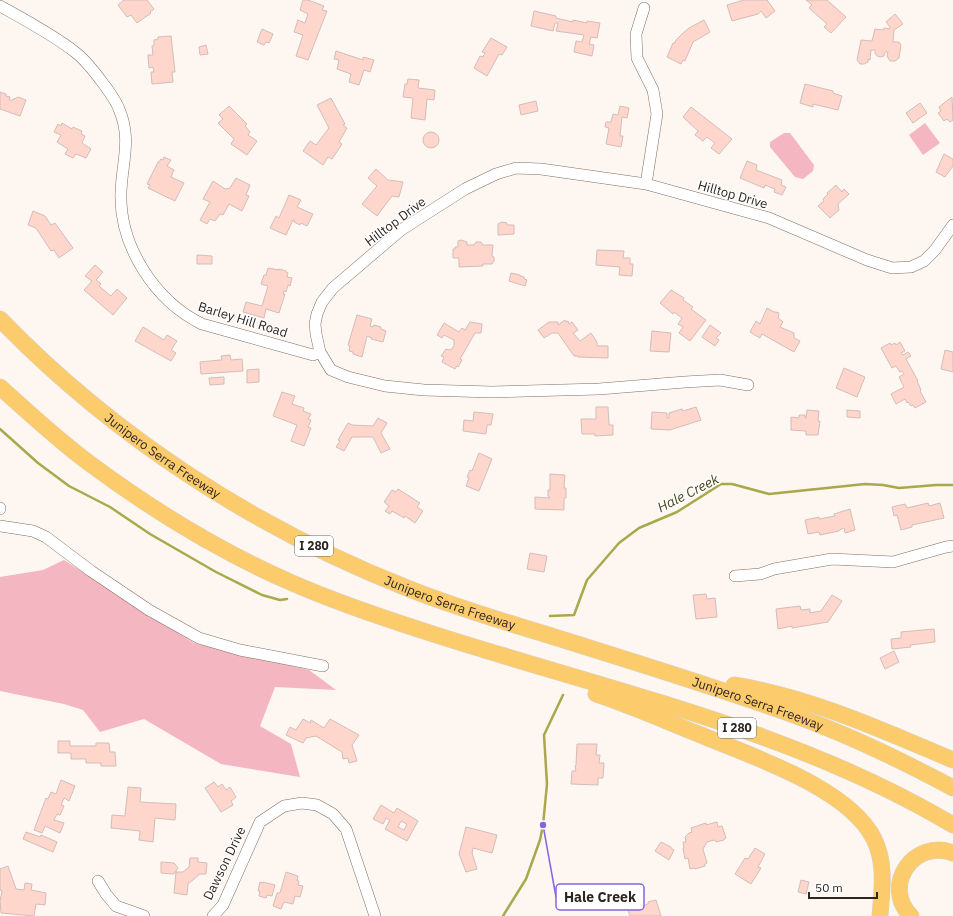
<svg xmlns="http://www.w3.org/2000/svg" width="953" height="916" font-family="'IBM Plex Sans',sans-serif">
<rect width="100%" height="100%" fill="#fef6f1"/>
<path fill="#f4b6c0" d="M925 123 940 143 923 155 909 135Z
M784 133H790L814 165 813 171 803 179 795 177 770 147V142Z
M64 560 194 643 309 670 336 690 275 687 260 726 291 744 300 777 221 764 144 719 100 732 83 710 64 704 0 691V577L43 570Z"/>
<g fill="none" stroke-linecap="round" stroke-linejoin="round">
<path stroke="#a9a84a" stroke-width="2.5" d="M0 429 38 463 69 486 110 507 150 534 216 572 262 595 280 600 287 599
M550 616 574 615 587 580 619 543 639 528 677 512 721 484H732L769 494 865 484 883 485 899 488 936 485H953
M503 916 526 879 540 840 543 825 547 784 544 735 563 695"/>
</g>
<path fill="#fed6cc" stroke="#d4bdb8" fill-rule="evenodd" d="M124 0H147L154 9 150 12 151 13 137 23 131 15 127 17 118 5Z
M303 0H308L324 6 322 10 327 11 308 60 296 56 303 35 294 32 298 20 305 23 308 14 300 10Z
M744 0H767L775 11 766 18 761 11 758 14 732 21 727 5Z
M806 0H827L846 17 831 33 824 27 827 24 809 8 812 5Z
M534 11 556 16V18L573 22V20L587 23V21L600 23 597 38 591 37 589 44 594 45 592 56 574 52 576 41 582 42 584 35 556 31 558 23H555L553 31 531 26Z
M895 14 903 24 894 30 893 42H899L901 45 899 58 895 61H890L887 56 888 52H885L884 56 881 57 877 56 875 53V50H871L870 60 868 59V62L864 64H860L857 60 861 40 872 41 875 29 883 30 884 28 890 29V27L886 22Z
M704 20 710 32 693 42 685 61 683 60 681 64 667 57 673 43H675L676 40 682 34 689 28Z
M262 29 273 34 269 43 266 42 264 45 257 42Z
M171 36 175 72H172L173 82 152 84 151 72H154L153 67 149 68 148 55H153L152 46 154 45V40L158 39V37Z
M491 38 507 47 502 55 499 54 487 76 474 68 480 56 483 57 485 53 482 52Z
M206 45 208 54 200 55 199 47Z
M336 51 363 60V57L374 60 370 72 364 70 359 85 349 82 351 74 337 69 339 60 334 59Z
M408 79 419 80 418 88 435 90 434 100 427 99 425 120 411 118 413 98 403 97 405 84H407Z
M805 84 833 91V93L842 96 838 110 813 104V107L800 103Z
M0 92 6 94V96L10 97 9 100H12L18 97 26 100 20 116 0 109Z
M952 97 953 120 950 122 947 119 944 121 938 113 941 111 939 107Z
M331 98 345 124 343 125 347 128 339 142 342 144 332 159 328 157 323 165 303 151 310 141 316 145 329 128 317 105Z
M536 101 538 111 521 115 519 105Z
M920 103 927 113 913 123 906 113Z
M229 106 247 124 245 126 250 132 248 135 257 141 247 155 231 144 234 139 218 123 223 119 219 115Z
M620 106 629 108 627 118 622 117 620 136H623L621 147 606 144 609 128 605 127 606 122H611L613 114 618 115Z
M691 107 732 139 719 154 711 148 715 143 707 137 703 141 695 135 698 131 683 117Z
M62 123 72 129 73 127 82 131 81 134 85 136 82 143 91 149 86 158 76 154 73 158 65 154 68 149 57 142 61 135 54 132 58 124 61 126Z
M423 140a8 8 0 1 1 16 0a8 8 0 1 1-16 0Z
M944 154 953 159V166L945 177 936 172Z
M164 157 171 160 167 166 174 170 171 177 184 183 175 201 148 188 150 185 147 184 158 162H159L161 159 163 160Z
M747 161 757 165 756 170 782 180 781 185 786 187 782 195 774 192 775 189 765 185 764 188 740 178Z
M376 169 388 180 403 182 399 197 392 196 377 216 362 204 377 186 368 178Z
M236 178 250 185 246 195 249 196 242 211 229 204 223 215 220 214 215 221 210 219 207 224 200 220 210 202 203 199 213 181 225 189 230 188Z
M836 185 842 192 844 189 849 194 838 204 839 210 830 218 818 206 824 201 823 199 828 194 827 193Z
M289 195 301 200 297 207 313 214 307 226 301 223 300 225 294 222V220H293L286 235 270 228 276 216 279 218Z
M33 211 45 216 51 225 55 223 73 248 59 258 54 250 51 251 36 228 28 225Z
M502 222 507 223V225H514V234L498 235V224Z
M461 240 467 242V245H474L476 242H481L483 245H493L492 256 494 257V261L492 264H483V266L459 267V258H453V249H455V247H458V241Z
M597 250 624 251 623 258H630V264H633L632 276 619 275 620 267 596 265Z
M197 255 212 256V264H197Z
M95 265 103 272 96 280 101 284 99 286 111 296 117 289 127 298 113 315 84 290 92 281 85 276Z
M268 268 279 270V269L286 271V272L288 273 287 277 292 278 290 286 288 285 286 292 284 291 283 294H285L279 313 266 309 264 318 243 312 246 302 262 306 268 286 261 284 264 275H266Z
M511 273 520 275V276L524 277V279L527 280 525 286 509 281Z
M671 290 684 298 683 300 693 307 691 309 706 320 690 341 679 333 683 327 678 324 682 318 674 312 673 314 660 303Z
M767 308 774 312H776L779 313 778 318 783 322 780 327 794 333V338L800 341 794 352 762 334 760 338 750 332 756 321 760 324Z
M357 315 372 319 370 326 373 327 374 325 381 327V329L386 331 383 342 371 339 372 338 367 336 362 357 353 354V352L349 351 350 346 348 345Z
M565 320 566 322 568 321 569 324 572 322 578 330 573 333 580 341 591 333 597 342V346H608V358L578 357V356H574L558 333H552L544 338 538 330 549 322H558V325Z
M470 322 482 324 481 333H475L460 359 462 360 458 367 457 366 455 369 442 362 444 357 441 356 446 349 449 350 452 349 454 345V340L444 335 442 338 437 335 444 323 459 332 462 328 465 330Z
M710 325 721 333 716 338 719 340 715 346 702 337Z
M143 327 164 340 167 335 177 341 171 350 176 353 171 361 135 341Z
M652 331 671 333 669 352 650 351Z
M900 342 905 351 901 353 903 355 908 352 911 356 906 359 918 381H917L921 390 920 391 926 402 915 408 913 405 911 406 908 402 907 403 905 399 896 404 891 394 904 387 899 377 904 374 902 371 900 372 896 366 892 368 881 348 890 343 891 345 895 343 896 345Z
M945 350 953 352V372L941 369Z
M230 355 231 360 242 359 243 371 201 374 200 362 220 360H222L221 356Z
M844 368 865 377 857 397 836 388Z
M259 369V382L247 383V370Z
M224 377V384L210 385 209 378Z
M282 392 295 396 292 404 304 408 303 411 311 414 308 419 311 420 308 427 311 428 304 446 291 441 297 425 273 416Z
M596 407H608L609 425H613V435L595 436V434H582L581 419H596Z
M696 407 701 420 670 430 651 429 652 412 667 413V418H669V413L682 409 683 411Z
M807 410 819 411 818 421H820L818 435H806V431L791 430V417L799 418V415H805V418H806Z
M847 410 860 411V418L847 417Z
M474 412 493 414 491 425H487L486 434 463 431 464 420 473 421Z
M378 418 387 423 381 433 390 449 381 453 373 437H352L344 451 336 447 340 441 338 440 348 423 352 425 373 426Z
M479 453 492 459 479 491 466 486 469 478 467 477 470 470 472 471Z
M550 474 565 475 564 488H566V498H564V510L535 509V497L550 498 548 496V490H550Z
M398 489 420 503 417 507 423 511 415 523 405 516 404 518 392 511 390 514 385 511 389 506 384 502 392 490 396 492Z
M928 503 929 506 940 503 944 518 912 525V527L901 530 897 515 894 516 892 507 905 504 907 508Z
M850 509 855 530 845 533 844 528 839 530V531L820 535 819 532 808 534 805 520 819 517V519L835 516 834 514Z
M530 553 547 556 544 572 527 569Z
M706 594 707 599 715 598 717 617 696 619 693 595Z
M832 595 842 601 828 622 792 628V626L778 629 776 609 800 606 801 610 810 609V613L821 611Z
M934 629 935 642 910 645 911 647 892 649 891 639 901 638V632Z
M894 651 899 662 885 669 880 658Z
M303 719 310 723 311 720 324 728 330 719 359 735 352 745 357 761 349 763 348 758 343 759 342 752 316 736 306 738 303 743 286 735 290 727 296 730Z
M58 741H70V746H96V743H109L110 752H115L116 766H101V763H86V759H71V753H58Z
M577 744H597L596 755H600L599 763H604L603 778H598V785L571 784 572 771H576L575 766 576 765Z
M61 780 75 786 69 801 64 798 61 805 64 806 60 815 57 814 54 820 64 823 60 833 45 826 42 833 34 830 46 798 48 799 51 792 56 794Z
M214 782 218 787 222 784 226 790 230 787 236 797 231 801 233 805 221 812 205 788Z
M128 787 141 788 140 802 176 804 175 820 155 818 153 842 139 840 140 831 111 828 112 815 125 816Z
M381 805 394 813 397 808 418 821 407 841 385 829 390 820 386 818 383 824 373 819ZM401 821 407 824 404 830 398 827Z
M717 822 718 827 722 826 726 838 724 839V840L716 842V841L714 840 707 842 703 849 707 863 705 864V866L695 869V868L690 869 688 858 685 859 683 848H684L683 842H686L685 837 689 833 692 832 691 828 706 823V825Z
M466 827 497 835 492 853 473 848 472 853 477 869 466 872 459 854Z
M26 832 40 837 41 835 57 842 53 852 23 839Z
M661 842 671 847V848L674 850 669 860 655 851Z
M755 848 765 854 758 867 761 868 751 884 735 874 745 858 748 859Z
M190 858H198V862L207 863 206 874H200L188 884 187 895 174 893 176 872H183L189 867Z
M161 862 174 863 178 868 174 874 161 873Z
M8 866 16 889 24 890 25 883 32 884 31 890 46 893 45 905 36 904 34 916 1 913 0 901 2 891 0 890V869Z
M286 872 298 876 297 881H299L298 885 303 886 300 897 295 896 293 904 284 902 281 909 273 906 277 893H280Z
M801 880 809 882 806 894 798 892Z
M260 882 263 883V882L275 885 272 896 267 895 266 898 259 896 260 891H258Z
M635 892 640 907 648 904V902L656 900 661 916H630L623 896Z"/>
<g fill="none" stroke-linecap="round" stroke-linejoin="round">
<defs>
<path id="minor" d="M0 6C25 20 52 34 75 52 87 61 96 74 105 86 110 93 116 101 119 109 132 139 122 162 121 192 119 246 155 301 202 324L313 355 320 352
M644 8 636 34 637 58 653 90 657 114 646 184
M748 385 720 380 685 382 599 389 492 392 424 390 385 386 348 377 331 370 320 352 316 334 315 324 317 314 322 302 333 288 401 230 465 189 496 174 516 168 541 169 646 184 769 218 867 260 892 268 911 267 924 261 935 250 953 225
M0 508V509
M0 526 33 531 46 537 91 571 149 610 199 638 240 650 323 666
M735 576 760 574 774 569 832 559 893 562 946 547 953 546
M98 881 106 894 116 906 144 916
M213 916 223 905 260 822 284 806 302 803 317 805 333 814 346 829 375 916"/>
<g id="highway">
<path id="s1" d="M0 319C114 437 255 528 407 588 452 606 498 620 545 634 627 660 710 685 791 714 847 734 901 760 953 788"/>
<path d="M0 387C29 413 58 440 89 463 151 509 219 551 290 582 335 602 383 618 430 633 606 690 792 729 953 825"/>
<path d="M734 685C810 697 882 730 953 760"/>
<path d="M596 694C632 706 666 721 701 735 751 756 849 788 874 839 886 863 882 890 880 916"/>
<path d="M911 916C881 886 914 838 953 853"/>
</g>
</defs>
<use href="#minor" stroke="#807064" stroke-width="12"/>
<use href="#highway" stroke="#d5d3d2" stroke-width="17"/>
<use href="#minor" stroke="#fff" stroke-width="11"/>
<use href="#highway" stroke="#fccc6c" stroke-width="16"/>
</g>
<g text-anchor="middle" stroke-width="3" stroke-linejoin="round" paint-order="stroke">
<g fill="#fff" stroke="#6b6663" stroke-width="1">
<rect x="295" y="536" width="38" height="20" rx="3"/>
<rect x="718" y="718" width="38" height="20" rx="3"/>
</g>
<g font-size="12" font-weight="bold" fill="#2c2520">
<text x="314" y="550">I 280</text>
<text x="737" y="732">I 280</text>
</g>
<g font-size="13" fill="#2c2520" stroke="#fff">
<text transform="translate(733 194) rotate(16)" y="5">Hilltop Drive</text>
<text transform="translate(395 221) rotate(-37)" y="5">Hilltop Drive</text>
<text transform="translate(243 319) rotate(17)" y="5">Barley Hill Road</text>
<text dy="5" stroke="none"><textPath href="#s1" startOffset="213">Junipero Serra Freeway</textPath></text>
<text dy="5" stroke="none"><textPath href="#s1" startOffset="537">Junipero Serra Freeway</textPath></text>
<text dy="5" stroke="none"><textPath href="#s1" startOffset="861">Junipero Serra Freeway</textPath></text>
<text transform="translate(224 863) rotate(-64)" y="5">Dawson Drive</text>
</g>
<g font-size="14" font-style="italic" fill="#46461e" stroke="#fff">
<text transform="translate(688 493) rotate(-27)" y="5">Hale Creek</text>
</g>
</g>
<path fill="none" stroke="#8664df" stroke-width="1.5" d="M543 825L556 897"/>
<circle fill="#8664df" stroke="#fff" stroke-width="1.5" cx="543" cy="825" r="4"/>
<rect fill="#fff" stroke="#8664df" stroke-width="1.5" x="556" y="884" width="88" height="26" rx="4"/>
<g font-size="14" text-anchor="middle" font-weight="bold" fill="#2c2520">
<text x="600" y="902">Hale Creek</text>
</g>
<path d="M809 892v6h68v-6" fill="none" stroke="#2c2520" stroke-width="2"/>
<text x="815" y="892" font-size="12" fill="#2c2520" stroke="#ffffff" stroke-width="3" paint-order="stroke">50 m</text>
</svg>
